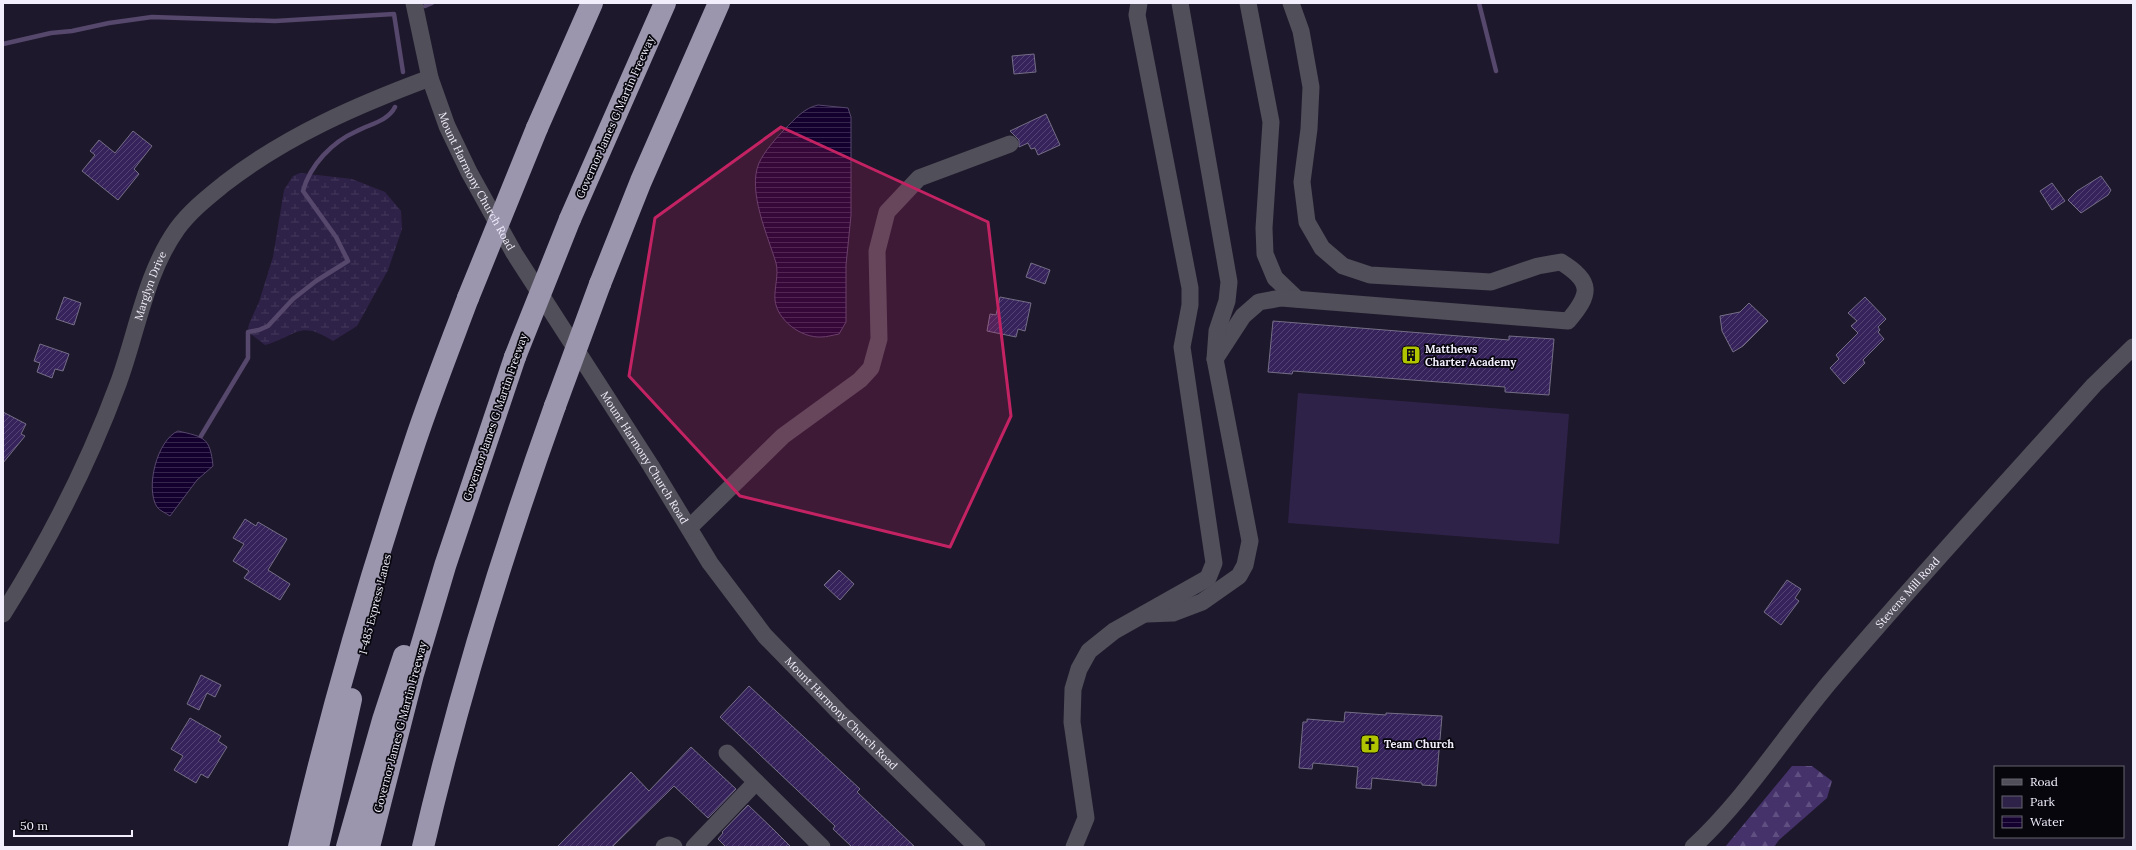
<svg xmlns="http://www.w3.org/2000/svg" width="2136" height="850" font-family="Lora,serif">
<defs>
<pattern id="forest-firs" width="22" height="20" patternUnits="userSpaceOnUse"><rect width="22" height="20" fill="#45326b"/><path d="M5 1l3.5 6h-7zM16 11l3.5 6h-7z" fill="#605081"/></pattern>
<pattern id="wetland-marsh" width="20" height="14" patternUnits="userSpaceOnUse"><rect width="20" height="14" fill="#2f2249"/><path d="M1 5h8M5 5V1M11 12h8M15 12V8" fill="none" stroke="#43385b"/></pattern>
<pattern id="water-rules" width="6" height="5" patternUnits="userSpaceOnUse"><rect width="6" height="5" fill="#13002f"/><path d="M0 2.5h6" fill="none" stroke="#36264e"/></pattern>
<pattern id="building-hatch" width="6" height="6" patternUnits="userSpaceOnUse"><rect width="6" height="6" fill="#37235b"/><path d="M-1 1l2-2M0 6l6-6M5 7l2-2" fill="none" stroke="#544373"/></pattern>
</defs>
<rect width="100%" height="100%" fill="#1e182c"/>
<path fill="#2f2249" d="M1298 393 1569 414 1559 544 1288 523Z"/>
<path fill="url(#forest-firs)" d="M1792 766H1812L1832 781 1827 798 1779 840 1774 847H1725Z"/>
<path fill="url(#wetland-marsh)" d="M300 173 352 179 385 192 401 211 402 229 388 270 357 326 333 341C299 319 297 336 265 345L248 332 249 324 259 302 273 257 284 190 293 176Z"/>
<path fill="url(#water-rules)" stroke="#56476c" d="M818 105 848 108 851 117V215L846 265V322L839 334C833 335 827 337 821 337 801 338 777 320 775 300 774 288 779 275 776 263 768 236 747 191 759 163 764 152 776 138 785 129 795 119 804 108 818 105Z
M178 431C204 437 210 437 213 466L197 480 170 516C166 513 160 511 157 507 145 488 157 440 178 431Z"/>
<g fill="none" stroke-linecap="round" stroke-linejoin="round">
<path stroke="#56476c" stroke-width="4.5" d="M1479 3 1496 71
M425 6 432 3
M3 44 51 33 72 31 109 23 152 17 275 21 394 14 403 72
M201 436 248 358V332L259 330 268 326 293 299 316 281 348 261 336 237 303 191C310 165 332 142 357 131 370 124 388 121 395 107"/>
</g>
<path fill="url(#building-hatch)" stroke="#746e86" d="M1034 54 1036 72 1014 74 1012 56Z
M1046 114 1060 145 1038 155 1035 148 1031 149 1028 143 1019 147V140L1010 131Z
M133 131 152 146 134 169 139 174 118 200 82 171 95 155 90 151 99 140 115 153Z
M2101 176 2111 190 2108 195 2081 213 2068 200 2077 191Z
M2052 183 2065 201 2052 210 2040 191Z
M1031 263 1050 270 1045 284 1026 277Z
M64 297 81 303 74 325 56 319Z
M1000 297 1031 303 1025 331 1018 329 1016 337 987 331 990 314 996 315Z
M1865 297 1886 319 1878 327 1880 330 1878 332 1884 339 1863 360 1865 363 1844 384 1830 368 1839 359 1836 355 1858 333 1851 326 1857 321 1848 313Z
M1749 303 1768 321 1743 346 1733 352 1722 331 1720 316 1740 312Z
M1273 321 1509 340V336L1554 339 1549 395 1505 392V387L1293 371 1292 374 1268 372Z
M40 344 69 354 63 371 55 369 52 378 37 372 40 363 34 361Z
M3 412 26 424 21 434 25 436 3 463Z
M245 519 256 526 258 522 287 539 268 570 290 584 280 600 244 578 249 571 233 561 244 544 233 538Z
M839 570 854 584 840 600 824 585Z
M1787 580 1801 589 1795 598 1799 601 1781 625 1764 612Z
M201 675 221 685 215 697 207 693 199 710 187 704Z
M749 686 860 789 857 792 915 847H852L833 829 835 826 720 717Z
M1345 712 1386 715V713L1442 716 1436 786 1422 785V783L1372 778 1371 789 1356 788 1358 767 1313 763 1312 769 1299 768 1303 722H1307V719L1344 722Z
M190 718 221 736 218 741 227 747 208 778 201 774 196 783 174 770 183 756 171 749Z
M691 747 736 789 708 818 674 786 612 847H557L631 772 649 791Z
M748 805 773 829 791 847H726L718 839 723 833 722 832Z"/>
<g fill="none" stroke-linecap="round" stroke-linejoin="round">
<g stroke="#514f59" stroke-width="17">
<path id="s1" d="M414 3 430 78 447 126 469 172 514 253 651 466 710 563 765 636 839 712 977 847"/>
<path d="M1248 3 1271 122 1264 228 1265 254 1275 278 1297 299"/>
<path d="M1215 359 1243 316 1259 302 1281 298 1568 321C1591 294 1593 282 1561 262L1538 266 1491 282 1370 275 1343 266 1322 248 1307 222 1302 182 1309 129 1311 87 1301 31 1291 3"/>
<path d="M689 528 783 436 860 380 871 368 879 339 877 251 887 212 919 178 1010 144"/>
<path id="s2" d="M3 614C49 541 88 465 118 384 137 333 145 274 177 229 190 211 208 197 224 184 286 136 357 105 430 78"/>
<path d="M1147 614 1173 613 1202 602 1239 576 1245 565 1250 541 1215 359 1217 331 1227 301 1229 282 1180 3"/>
<path d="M727 753 822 847"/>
<path d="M664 847 669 845 674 847"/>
<path d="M694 847 756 782"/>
<path d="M1074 847 1086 818 1072 722 1073 689 1079 669 1089 651 1114 631 1208 578 1214 563 1182 347 1190 305V288L1137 15 1139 3"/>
<path id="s3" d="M1693 847C1747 797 1786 733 1834 677 1918 578 2007 482 2094 385L2133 347"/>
</g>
<path stroke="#9b95ae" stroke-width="22" d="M537 128 592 3
M570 219 665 3
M600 284 641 181 719 3
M299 847C331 710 370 576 415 442 431 394 450 346 468 298
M318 847 351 699
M347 847 383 720 404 656
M369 847 413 674 445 566 515 357
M423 847C458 697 503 551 555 406"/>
<path stroke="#9b95ae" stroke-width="22" d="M468 298 537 128
M515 357 570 219
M555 406 600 284"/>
</g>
<path fill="#c42363" fill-opacity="0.2" stroke="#c42363" stroke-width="3" stroke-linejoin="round" d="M781 127 988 222 1011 416 950 547 740 496 629 376 655 218Z"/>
<defs>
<symbol id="building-square" viewBox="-11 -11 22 22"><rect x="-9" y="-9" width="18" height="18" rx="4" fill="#b0c500" stroke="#07060d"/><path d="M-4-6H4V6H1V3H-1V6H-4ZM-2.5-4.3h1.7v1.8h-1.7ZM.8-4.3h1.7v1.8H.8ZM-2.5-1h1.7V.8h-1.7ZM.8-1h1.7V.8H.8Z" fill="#111"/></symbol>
<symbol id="church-square" viewBox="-11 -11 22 22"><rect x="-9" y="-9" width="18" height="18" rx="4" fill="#b0c500" stroke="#07060d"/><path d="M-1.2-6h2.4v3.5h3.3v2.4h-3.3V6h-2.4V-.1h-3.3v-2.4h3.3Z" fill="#111"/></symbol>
</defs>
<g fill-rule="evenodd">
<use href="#building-square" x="1400" y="344" width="22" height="22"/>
<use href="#church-square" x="1359" y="733" width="22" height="22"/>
</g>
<g text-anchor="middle" stroke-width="3.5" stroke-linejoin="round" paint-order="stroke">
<g font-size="11" fill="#f2eefc" stroke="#07060d">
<text transform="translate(615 117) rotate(-66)" y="4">Governor James G Martin Freeway</text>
<text dy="4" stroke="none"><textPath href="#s1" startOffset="190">Mount Harmony Church Road</textPath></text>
<text dy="4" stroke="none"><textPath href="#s2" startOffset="361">Marglyn Drive</textPath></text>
<text transform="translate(495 417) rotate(-71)" y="4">Governor James G Martin Freeway</text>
<text dy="4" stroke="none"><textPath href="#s1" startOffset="514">Mount Harmony Church Road</textPath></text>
<text dy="4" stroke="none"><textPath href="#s3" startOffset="333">Stevens Mill Road</textPath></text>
<text transform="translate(375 604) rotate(-76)" y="4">I-485 Express Lanes</text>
<text dy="4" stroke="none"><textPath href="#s1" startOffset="838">Mount Harmony Church Road</textPath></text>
<text transform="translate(400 727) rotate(-75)" y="4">Governor James G Martin Freeway</text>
</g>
<g font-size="11" font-weight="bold" fill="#f2eefc" stroke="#07060d" text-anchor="start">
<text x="1425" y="353">Matthews<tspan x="1425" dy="13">Charter Academy</tspan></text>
<text x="1384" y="748">Team Church</text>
</g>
</g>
<rect width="2136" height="850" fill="none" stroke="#f2eefc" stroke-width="8"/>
<rect x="1994" y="766" width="130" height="72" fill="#07060d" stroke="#65636d"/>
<rect x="2002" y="779" width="20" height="6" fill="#514f59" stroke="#65636d"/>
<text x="2030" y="786" font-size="12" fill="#f2eefc">Road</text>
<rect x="2002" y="796" width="20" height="12" fill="#2f2249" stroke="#65636d"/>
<text x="2030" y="806" font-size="12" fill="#f2eefc">Park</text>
<rect x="2002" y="816" width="20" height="12" fill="url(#water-rules)" stroke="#65636d"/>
<text x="2030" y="826" font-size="12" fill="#f2eefc">Water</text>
<path d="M14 830v6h118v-6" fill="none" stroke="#f2eefc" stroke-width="2"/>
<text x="20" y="830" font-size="12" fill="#f2eefc" stroke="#07060d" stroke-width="3" paint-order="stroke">50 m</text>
</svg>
